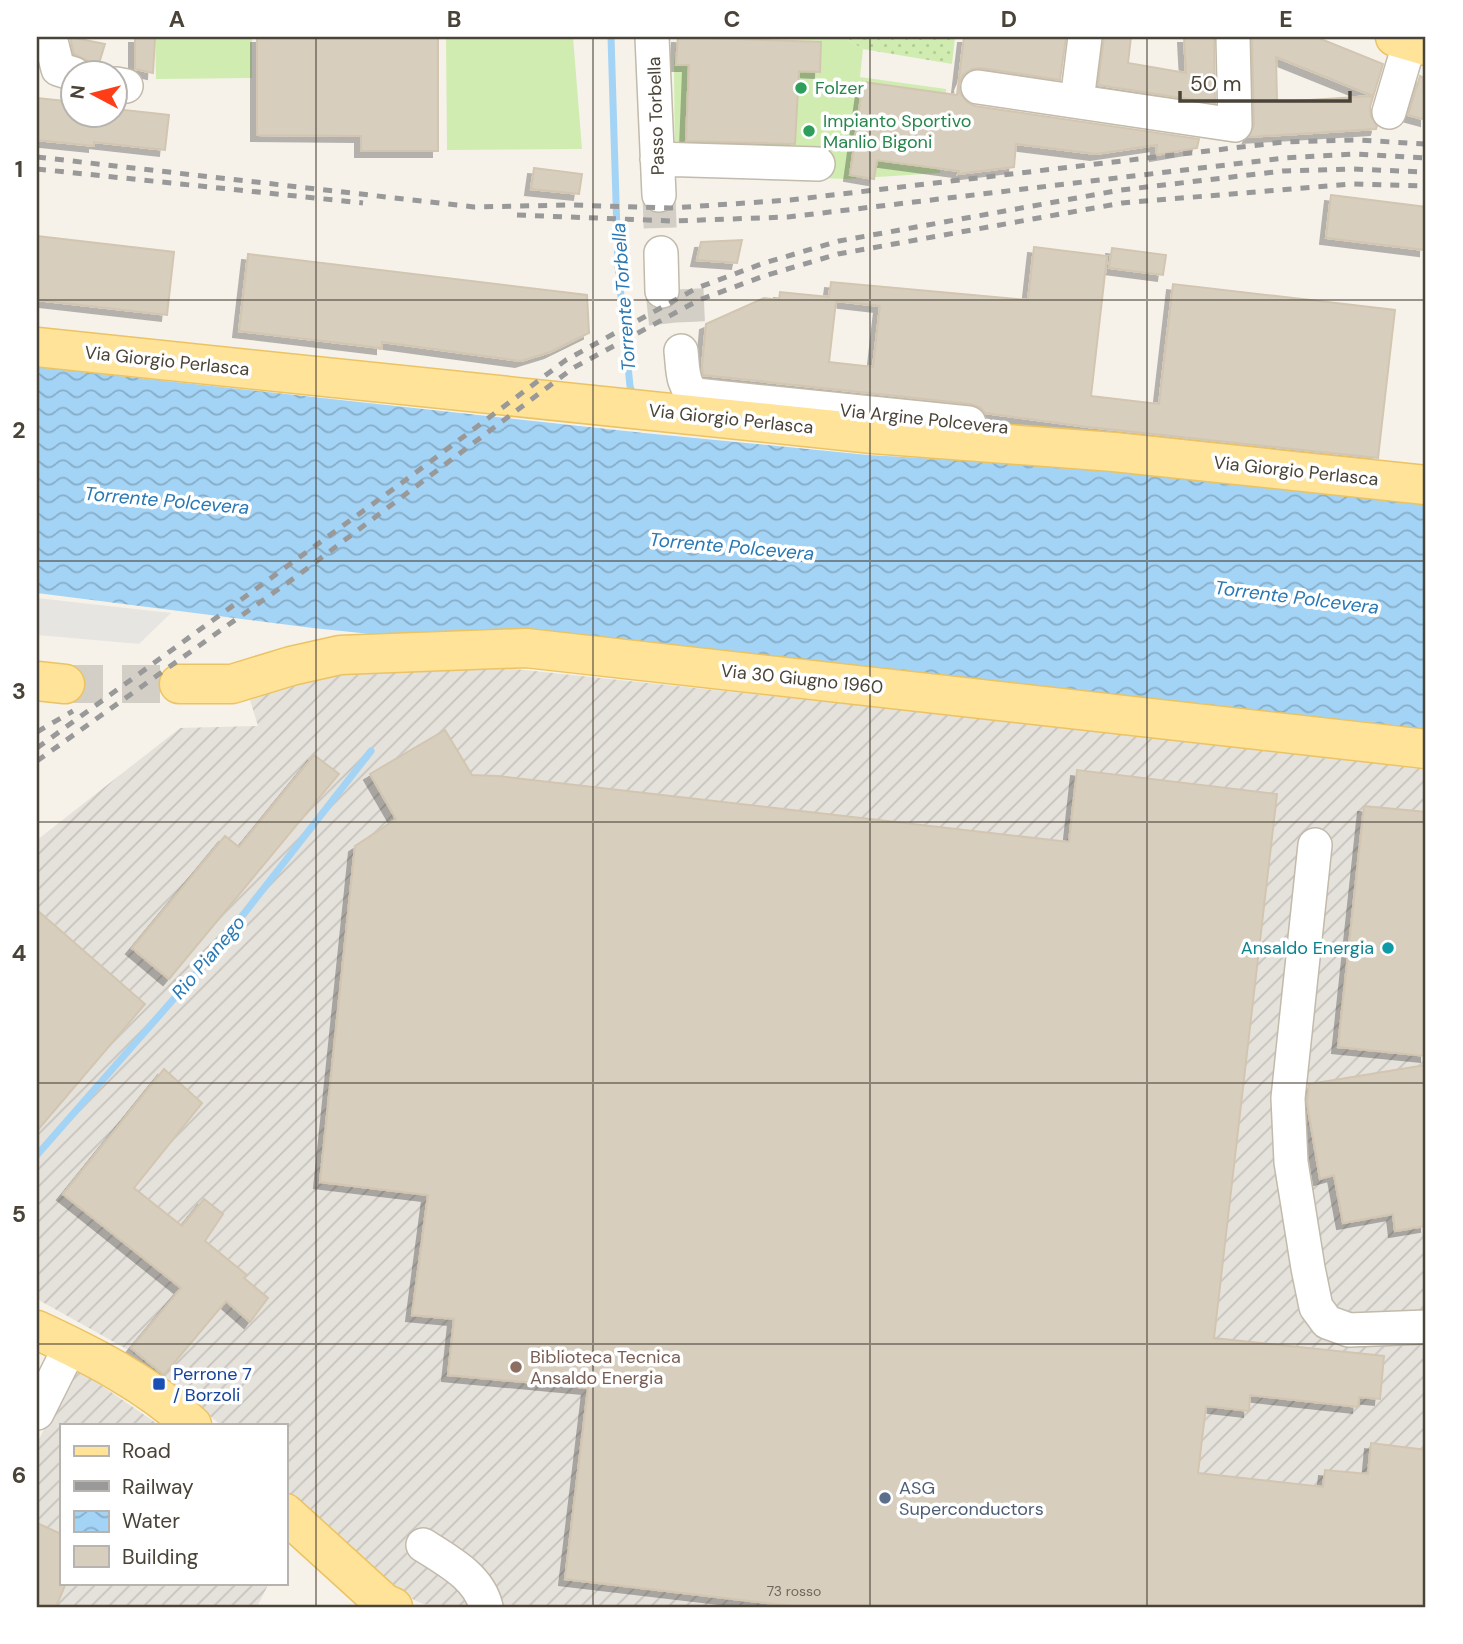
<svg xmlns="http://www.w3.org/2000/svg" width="1463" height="1644" font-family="'DM Sans',sans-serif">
<defs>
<pattern id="industrial-furrows" width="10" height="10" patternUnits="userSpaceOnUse" patternTransform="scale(1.75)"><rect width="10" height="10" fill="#e5e1db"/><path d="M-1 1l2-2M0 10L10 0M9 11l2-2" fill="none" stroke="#c6c2bd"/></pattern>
<pattern id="park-dots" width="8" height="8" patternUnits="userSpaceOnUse" patternTransform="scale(1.75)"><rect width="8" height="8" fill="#d0ecb1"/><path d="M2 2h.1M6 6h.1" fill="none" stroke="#b4cc99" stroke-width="1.8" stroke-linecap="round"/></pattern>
<pattern id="water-waves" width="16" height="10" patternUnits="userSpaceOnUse" patternTransform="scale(1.75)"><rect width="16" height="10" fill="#a3d3f5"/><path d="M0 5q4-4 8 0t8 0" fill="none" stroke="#87adc7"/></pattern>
<filter id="shadow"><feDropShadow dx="-6" dy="6" stdDeviation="0" flood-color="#0004"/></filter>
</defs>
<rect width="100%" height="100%" fill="#f6f2ea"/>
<path fill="url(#industrial-furrows)" d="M515 669 1426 765V1607H443L423 1604 385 1586 359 1564 285 1490V1425H221L130 1351 37 1299V840L180 728 258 726 250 700 338 670Z
M76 1368 159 1425H61V1583H269L257 1607H37V1443Z"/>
<path fill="#d0ecb1" d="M155 37H252V78L156 79Z
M446 37H573L582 149 447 150Z
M677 37H843L863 49 860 77 946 89 940 173 846 179 675 173 674 63Z"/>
<path fill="url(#park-dots)" d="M843 37H955L952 64 863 49Z"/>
<path fill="#e7e5e1" d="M37 598 171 613 139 644 37 635Z"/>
<path fill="url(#water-waves)" d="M37 367 644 433 868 455 1133 470 1426 502V729L845 667 409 638 313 628 37 593Z"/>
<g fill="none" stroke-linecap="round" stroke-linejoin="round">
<path stroke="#a3d3f5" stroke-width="7" d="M611 37 618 266 630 386 634 399
M37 1155 207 961 371 751"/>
</g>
<path fill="#d8cebe" stroke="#d3c6b1" stroke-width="2" fill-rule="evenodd" filter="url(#shadow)" d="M70 37 105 44 96 73 93 72 88 61 74 54Z
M135 37H155L153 73 135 69Z
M257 37H438V151H361V136L257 135Z
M678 37 821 42 820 72 799 71 795 144 686 141 689 65H676Z
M964 37H1066L1060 80 981 68 972 69 963 75 959 84 960 93 967 102 975 106 1199 139 1197 148 1156 155 1157 145 1096 154 1016 144 1014 167 958 174 959 171 877 160 874 179 850 175 863 82 957 95Z
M1104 37H1131L1128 63 1186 73 1184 37H1214L1215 103 1098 85Z
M1252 37H1316L1383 64 1370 107 1371 117 1377 126 1376 129 1249 137 1254 125ZM1276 57 1373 96 1277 102Z
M1420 76 1426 79V120L1408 115Z
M37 98 74 102V116H116V109L169 115 165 150 94 142V146L37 140Z
M534 168 582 174 579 194 531 189Z
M1331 195 1426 207 1425 250 1326 238Z
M37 236 174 252 167 315 37 300Z
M742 240 737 263 697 260 701 242Z
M1034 247 1107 256 1091 396 1159 404 1173 284 1395 310 1378 458 1088 427 985 413 980 407 971 404 703 375 702 367 706 324 764 298 779 300 780 292 829 297 831 282 1028 300ZM836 301 880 306 873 367 829 362Z
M1112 248 1166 255 1163 275 1109 268Z
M248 254 587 295 589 333 550 352 521 361 382 342V348L239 331Z
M445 730 472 775 498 776 1069 842 1077 770 1277 794 1214 1338 1384 1356 1380 1399 1359 1397 1358 1407 1250 1395 1249 1411 1206 1406 1198 1473 1323 1487 1325 1470 1368 1474 1371 1443 1426 1450V1607H801L565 1579 588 1388 448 1375 454 1319 412 1315 428 1195 320 1182 355 846 396 819 370 774Z
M314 755 339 774 169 979 132 948 225 836 239 847Z
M1364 806 1426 812V1056L1338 1047Z
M37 910 145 1004 37 1131Z
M1426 1065V1226L1395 1231 1393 1214 1343 1223 1334 1175 1320 1179 1307 1103 1309 1084Z
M164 1069 202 1103 134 1188 182 1226 204 1199 223 1214 205 1241 247 1275 244 1278 268 1298 250 1322 226 1301 164 1375 131 1348 181 1288 63 1194Z
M37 1523 61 1534V1583H66L56 1607H37Z"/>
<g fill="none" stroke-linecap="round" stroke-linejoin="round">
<path stroke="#d4cfc6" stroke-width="33" stroke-dasharray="33 17" stroke-linecap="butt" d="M659 195 661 253
M687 289 689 336
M662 291 667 338"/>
<path stroke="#d4cfc6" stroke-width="38" stroke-dasharray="38 19" stroke-linecap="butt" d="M65 684H179"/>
<defs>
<path id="minor" d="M50 37 58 69 74 74
M652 37 659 195
M116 84 126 86
M978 87 1235 125 1233 37
M1077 101 1085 37
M1389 112 1410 41
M657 159 818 164
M661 253 662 291
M681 351C683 366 681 387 696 395L969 423
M1315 845 1288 1098 1291 1162 1308 1268 1316 1307 1327 1322 1349 1330 1426 1327
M37 1413 71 1345
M423 1545C448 1561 479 1577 486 1607"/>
<path id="major" d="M1395 37 1426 46
M37 347 873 434 1114 452 1426 485
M37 681 65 684
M179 684H232L291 666 340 655 526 648 1426 749
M37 1330C91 1355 148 1384 192 1425
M285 1513 384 1603 393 1607"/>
</defs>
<use href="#minor" stroke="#c2baab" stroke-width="36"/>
<use href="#major" stroke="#ebc362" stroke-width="41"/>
<use href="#minor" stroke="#fff" stroke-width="33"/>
<use href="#major" stroke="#ffe399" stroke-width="38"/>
<path stroke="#999" stroke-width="5" stroke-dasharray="9 9" stroke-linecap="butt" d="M37 157 474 207 571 205 671 208 790 200 1284 142 1357 140 1426 144
M37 169 363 203
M517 215 673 221 788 217 1285 158 1356 154 1426 158
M37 732 73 711
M37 748 403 482 566 360 697 288 764 263 839 241 1121 190 1283 171 1353 169 1426 172
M37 761 297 576 573 368 699 300 764 276 838 254 1122 203 1351 184 1426 186"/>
</g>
<path fill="none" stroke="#4a4337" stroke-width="2" stroke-opacity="0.55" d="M316 37V1607M593 37V1607M870 37V1607M1147 37V1607M37 300H1426M37 561H1426M37 822H1426M37 1083H1426M37 1344H1426"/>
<g fill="#2e9e5b" stroke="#fff" stroke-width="2.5">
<circle cx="801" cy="88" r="7"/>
<circle cx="809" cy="131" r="7"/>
</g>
<circle fill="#0f9aa8" stroke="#fff" stroke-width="2.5" cx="1388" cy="948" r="7"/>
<circle fill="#8d6e63" stroke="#fff" stroke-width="2.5" cx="516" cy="1367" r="7"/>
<rect fill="#1a4fb4" stroke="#fff" stroke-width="2.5" x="152" y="1377" width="14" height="14" rx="3.5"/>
<circle fill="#5c6f8a" stroke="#fff" stroke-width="2.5" cx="885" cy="1498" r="7"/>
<g text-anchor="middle" stroke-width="7" stroke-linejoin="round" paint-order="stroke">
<g font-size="14" fill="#6e6659">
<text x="794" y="1596">73 rosso</text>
</g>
<g font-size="18" fill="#27864d" stroke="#fff" text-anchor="start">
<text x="815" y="94">Folzer</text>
<text x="823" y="127">Impianto Sportivo<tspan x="823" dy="21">Manlio Bigoni</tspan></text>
</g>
<g font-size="18" fill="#4a4337" stroke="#fff">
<text transform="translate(656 116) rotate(-92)" y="6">Passo Torbella</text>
<text transform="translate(167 361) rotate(6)" y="6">Via Giorgio Perlasca</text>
<text transform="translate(731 419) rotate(6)" y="6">Via Giorgio Perlasca</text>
<text transform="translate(924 419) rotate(6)" y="6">Via Argine Polcevera</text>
<text transform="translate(1296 471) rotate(6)" y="6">Via Giorgio Perlasca</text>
<text transform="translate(802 679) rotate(6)" y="6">Via 30 Giugno 1960</text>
</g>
<g font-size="18" fill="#0d838f" stroke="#fff" text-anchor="end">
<text x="1374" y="954">Ansaldo Energia</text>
</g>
<g font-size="18" fill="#785e54" stroke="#fff" text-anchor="start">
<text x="530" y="1363">Biblioteca Tecnica<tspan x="530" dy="21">Ansaldo Energia</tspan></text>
</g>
<g font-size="18" fill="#164399" stroke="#fff" text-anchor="start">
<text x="173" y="1380">Perrone 7<tspan x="173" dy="21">/ Borzoli</tspan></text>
</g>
<g font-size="18" fill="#4e5e75" stroke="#fff" text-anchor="start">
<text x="899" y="1494">ASG<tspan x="899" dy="21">Superconductors</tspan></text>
</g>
<g font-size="19" font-style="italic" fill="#2878b5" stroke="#fff">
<text transform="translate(623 297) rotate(-94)" y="7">Torrente Torbella</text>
<text transform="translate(167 500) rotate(5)" y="7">Torrente Polcevera</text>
<text transform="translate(732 546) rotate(5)" y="7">Torrente Polcevera</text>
<text transform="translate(1297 597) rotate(7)" y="7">Torrente Polcevera</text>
<text transform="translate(208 957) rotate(-50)" y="7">Rio Pianego</text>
</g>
</g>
<rect width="1463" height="1644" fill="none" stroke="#ffffff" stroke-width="77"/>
<rect x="60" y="1424" width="228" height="161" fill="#ffffff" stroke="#b7b4af" stroke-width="2"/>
<rect x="74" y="1446" width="35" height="10" fill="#ffe399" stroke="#b7b4af" stroke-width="2"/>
<text x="122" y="1458" font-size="21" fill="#4a4337">Road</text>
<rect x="74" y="1481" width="35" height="10" fill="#999999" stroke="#b7b4af" stroke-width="2"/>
<text x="122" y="1494" font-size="21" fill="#4a4337">Railway</text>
<rect x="74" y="1511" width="35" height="21" fill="url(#water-waves)" stroke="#b7b4af" stroke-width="2"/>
<text x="122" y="1528" font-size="21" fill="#4a4337">Water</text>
<rect x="74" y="1546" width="35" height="21" fill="#d8cebe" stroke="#b7b4af" stroke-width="2"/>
<text x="122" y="1564" font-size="21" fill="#4a4337">Building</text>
<g transform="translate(94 94) rotate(277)"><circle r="33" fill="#ffffff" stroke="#b7b4af" stroke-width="2"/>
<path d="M0-5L12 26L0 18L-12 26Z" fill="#ff3d17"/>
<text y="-10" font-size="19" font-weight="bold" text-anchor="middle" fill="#4a4337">N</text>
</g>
<path d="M1180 91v10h170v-10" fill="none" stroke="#4a4337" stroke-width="3.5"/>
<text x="1190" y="91" font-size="21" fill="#4a4337" stroke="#ffffff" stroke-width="5" paint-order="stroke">50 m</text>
<rect x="38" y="38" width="1386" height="1568" fill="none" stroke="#4a4337" stroke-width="2.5"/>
<g font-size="23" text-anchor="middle" font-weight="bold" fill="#4a4337">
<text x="177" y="27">A</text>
<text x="454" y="27">B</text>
<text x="732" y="27">C</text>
<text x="1009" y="27">D</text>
<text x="1286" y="27">E</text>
<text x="19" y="177">1</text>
<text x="19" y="438">2</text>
<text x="19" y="699">3</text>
<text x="19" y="961">4</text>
<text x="19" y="1222">5</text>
<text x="19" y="1483">6</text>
</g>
</svg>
